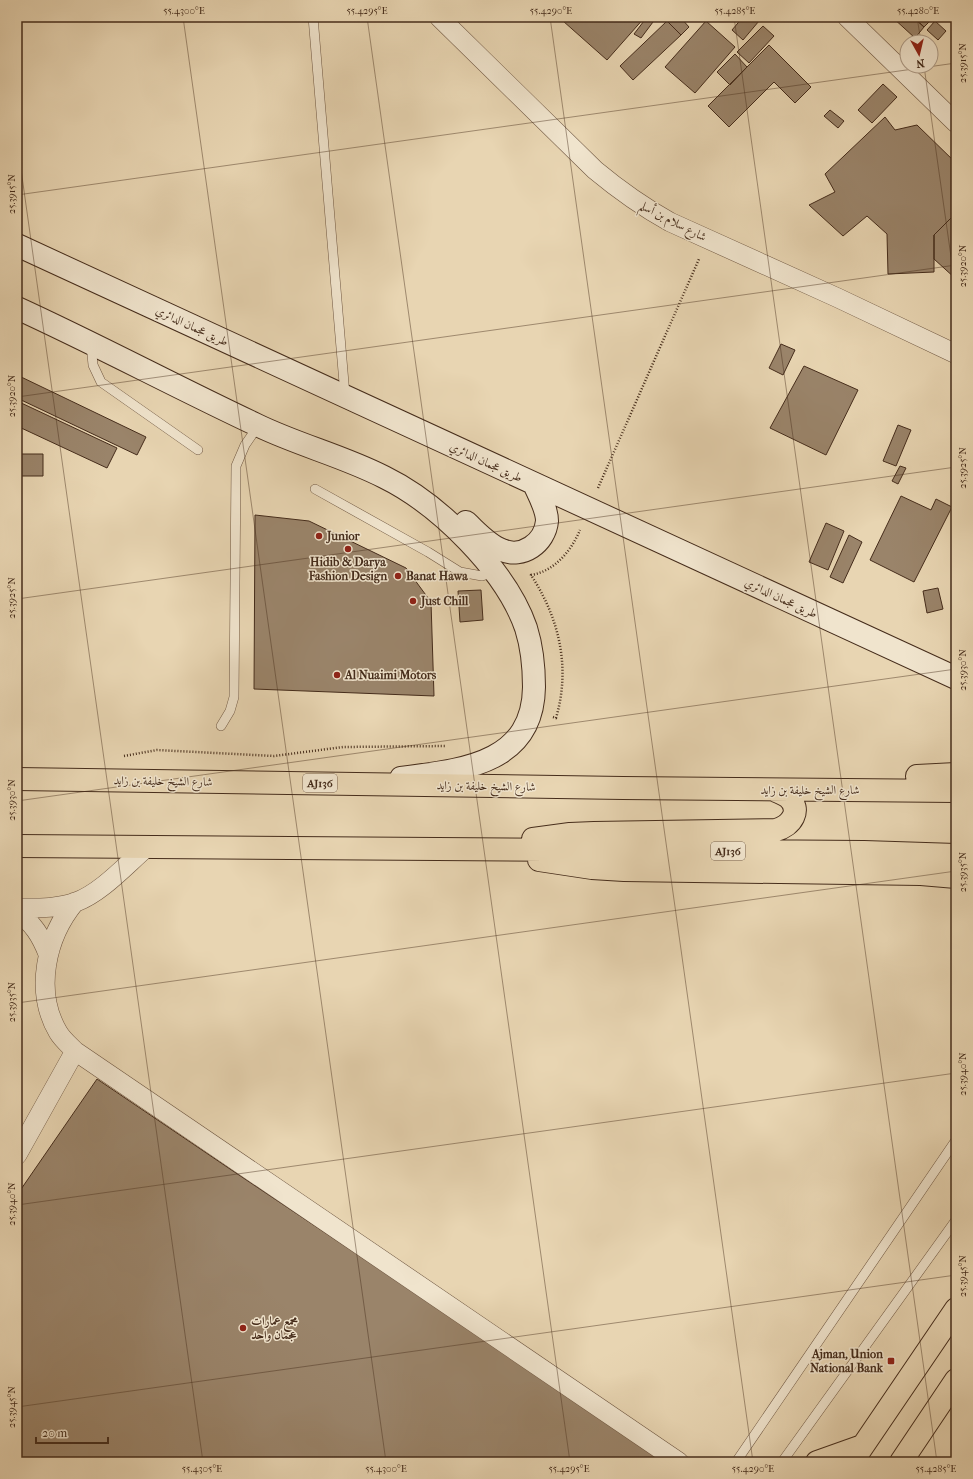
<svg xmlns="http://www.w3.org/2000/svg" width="973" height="1479" font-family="'IM FELL French Canon',Amiri,serif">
<rect width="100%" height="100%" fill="#e8d5b2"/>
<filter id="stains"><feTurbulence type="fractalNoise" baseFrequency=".005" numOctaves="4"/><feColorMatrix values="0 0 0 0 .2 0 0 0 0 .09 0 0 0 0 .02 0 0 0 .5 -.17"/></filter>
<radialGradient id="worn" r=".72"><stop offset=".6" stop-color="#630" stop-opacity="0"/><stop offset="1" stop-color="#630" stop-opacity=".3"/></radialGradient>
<path fill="#9a846a" stroke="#452c1b" d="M566 17H645L607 60 563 21Z
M647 17 653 22 641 38 634 34Z
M663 17H680L689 27 681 35Z
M743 17H755L759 21 743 40 732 30Z
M892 17H913L924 27 915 38Z
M913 17H934L924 27Z
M667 21 681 35 633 80 620 66Z
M706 21 735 47 695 93 665 67Z
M935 21 946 31 938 40 927 30Z
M763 26 774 36 749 63 737 52Z
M769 45 811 87 795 103 774 82 729 127 708 106Z
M735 54 747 67 730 85 717 72Z
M883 84 897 97 872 123 858 110Z
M830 110 844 121 838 128 824 116Z
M885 117 895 130 917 125 956 163V213L934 235V272L888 274 887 234 867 216 843 236 809 205 835 192 825 174Z
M956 213V279L934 259V235Z
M781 344 795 350 783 375 769 368Z
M804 366 858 390 826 455 770 428Z
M17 375 146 437 137 455 17 398Z
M17 401 117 448 107 468 17 426Z
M898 425 911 430 896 466 883 461Z
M17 454H43V476H17Z
M900 466 906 468 898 484 892 481Z
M901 496 931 510 936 499 952 507 914 582 870 560Z
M255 515 309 521 406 568 431 602 434 696 254 689Z
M826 523 844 531 828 570 809 562Z
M849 535 862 542 843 583 830 577Z
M938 588 943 609 927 613 923 591Z
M481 590 483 620 460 622 458 591Z
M97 1079 233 1171 668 1462H17V1195Z"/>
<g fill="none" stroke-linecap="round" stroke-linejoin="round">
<defs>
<path id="lane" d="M313 17 345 395
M91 344 93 365 101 382 198 450
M315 489 428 552 460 572 482 576 494 572
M221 726 230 711 234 697 236 466 245 445 258 426
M736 1462 956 1140
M782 1462 956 1220"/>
<path id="street" d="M439 17 595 170C619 190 643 207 670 222L838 298 956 354
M847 17 956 123
M75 902C46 937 34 991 58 1032 62 1039 69 1045 75 1051L679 1462
M17 908C36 908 57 909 76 902 101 893 126 865 147 847
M17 912C33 923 41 936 48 954
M17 1155 75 1051"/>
<path id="secondary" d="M17 245 956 678
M17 308C98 345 176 387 257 425 298 445 343 456 384 477 439 504 506 570 526 628 532 647 534 667 534 687 533 765 460 770 401 778
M466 522C477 532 488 545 502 550 522 559 545 543 547 521 547 509 539 495 534 484"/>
<path id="primary" d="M917 776 956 774
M17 779 623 788 956 791
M533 839 570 834 594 833 776 830C791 826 803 810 788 797 784 794 779 792 774 790
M17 846 864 852 956 855
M539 860 592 868 624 870 921 874 956 877
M817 1462 862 1446
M852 1462 956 1309
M901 1462 956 1380"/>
</defs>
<use href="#lane" stroke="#6e5641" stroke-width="10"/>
<use href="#street" stroke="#6e5641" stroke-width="20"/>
<use href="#secondary" stroke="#452c1b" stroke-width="24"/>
<use href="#primary" stroke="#452c1b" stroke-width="24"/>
<path stroke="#452c1b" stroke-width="2.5" stroke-dasharray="1 2" stroke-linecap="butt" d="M598 488 699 259
M553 717 556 718C571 667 559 618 531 575 555 571 571 551 580 530
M124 756 157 750 274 756 343 747 446 746"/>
<use href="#lane" stroke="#f0e4cd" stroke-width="9"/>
<use href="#street" stroke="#f0e4cd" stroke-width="19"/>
<use href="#secondary" stroke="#f0e4cd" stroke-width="22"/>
<use href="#primary" stroke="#e8d5b2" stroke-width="22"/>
</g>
<path fill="none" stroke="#452c1b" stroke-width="1" stroke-opacity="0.45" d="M183 17 386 1462M367 17 570 1462M550 17 753 1462M734 17 937 1462M917 17 921 42M924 66 956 292M17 141 203 1462M17 195 956 63M17 397 956 265M17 599 956 467M17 801 956 669M17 1003 956 871M17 1205 956 1073M17 1407 956 1275M17 1447 19 1462"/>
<g fill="#8f2418" stroke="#f0e4cd" stroke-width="1.5">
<circle cx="319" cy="536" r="4"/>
<circle cx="348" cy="549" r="4"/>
<circle cx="398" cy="576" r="4"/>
<circle cx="413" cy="601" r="4"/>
<circle cx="337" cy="675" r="4"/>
<circle cx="243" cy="1328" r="4"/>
<rect x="887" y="1357" width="8" height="8" rx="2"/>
</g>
<g text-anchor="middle" stroke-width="3" stroke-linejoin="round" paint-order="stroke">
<g fill="#f0e4cd" stroke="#786350" stroke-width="1">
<rect x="303" y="774" width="34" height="18" rx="3"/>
<rect x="711" y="842" width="34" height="18" rx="3"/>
</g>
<g font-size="11" font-weight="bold" fill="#452c1b">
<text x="320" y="787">AJ136</text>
<text x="728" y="855">AJ136</text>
</g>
<g font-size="12" fill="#452c1b" stroke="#f0e4cd">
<text transform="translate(673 221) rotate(27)" y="4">شارع سلام بن أسلم</text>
<text transform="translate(192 326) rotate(25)" y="4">طريق عجمان الدائري</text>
<text transform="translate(486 462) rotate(25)" y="4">طريق عجمان الدائري</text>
<text transform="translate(781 598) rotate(25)" y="4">طريق عجمان الدائري</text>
<text transform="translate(163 781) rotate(1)" y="4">شارع الشيخ خليفة بن زايد</text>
<text transform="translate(486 786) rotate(1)" y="4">شارع الشيخ خليفة بن زايد</text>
<text x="810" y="794">شارع الشيخ خليفة بن زايد</text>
</g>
<g font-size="12" font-weight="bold" fill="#452c1b" stroke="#f0e4cd" text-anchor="start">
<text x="327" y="540">Junior</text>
<text x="348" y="566" text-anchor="middle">Hidib &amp; Darya<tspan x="348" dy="14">Fashion Design</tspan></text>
<text x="406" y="580">Banat Hawa</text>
<text x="421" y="605">Just Chill</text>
<text x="345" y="679">Al Nuaimi Motors</text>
<text x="251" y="1325">مجمع عمارات<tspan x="251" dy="14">عجمان واحد</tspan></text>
<text x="883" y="1358" text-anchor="end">Ajman, Union<tspan x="883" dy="14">National Bank</tspan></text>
</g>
</g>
<rect width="973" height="1479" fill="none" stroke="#e8d5b2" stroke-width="44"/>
<g transform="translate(919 54) rotate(172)"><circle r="19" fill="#f0e4cd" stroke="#ac9a86"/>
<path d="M0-3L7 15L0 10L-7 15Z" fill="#8f2418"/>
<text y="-6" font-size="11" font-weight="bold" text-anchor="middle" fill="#452c1b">N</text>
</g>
<path d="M36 1437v6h72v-6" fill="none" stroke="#452c1b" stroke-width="2"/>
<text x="42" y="1437" font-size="12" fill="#452c1b" stroke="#f0e4cd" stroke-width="3" paint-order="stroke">20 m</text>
<rect x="22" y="22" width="929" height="1435" fill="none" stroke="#452c1b" stroke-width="1.5"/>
<g font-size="10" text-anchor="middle" fill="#452c1b">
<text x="184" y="14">55.4300°E</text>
<text x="367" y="14">55.4295°E</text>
<text x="551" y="14">55.4290°E</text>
<text x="735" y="14">55.4285°E</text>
<text x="918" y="14">55.4280°E</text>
<text transform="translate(962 63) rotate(-90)" y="4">25.3915°N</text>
<text transform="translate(11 194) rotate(-90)" y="4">25.3915°N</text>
<text transform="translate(962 266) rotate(-90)" y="4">25.3920°N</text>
<text transform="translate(11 396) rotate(-90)" y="4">25.3920°N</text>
<text transform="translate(962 468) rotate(-90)" y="4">25.3925°N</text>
<text transform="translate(11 598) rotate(-90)" y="4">25.3925°N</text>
<text transform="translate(962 670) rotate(-90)" y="4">25.3930°N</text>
<text transform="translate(11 800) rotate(-90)" y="4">25.3930°N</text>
<text transform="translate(962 872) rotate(-90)" y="4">25.3935°N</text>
<text transform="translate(11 1002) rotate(-90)" y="4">25.3935°N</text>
<text transform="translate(962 1074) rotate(-90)" y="4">25.3940°N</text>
<text transform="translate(11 1204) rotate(-90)" y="4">25.3940°N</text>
<text transform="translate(962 1276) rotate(-90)" y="4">25.3945°N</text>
<text transform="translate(11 1407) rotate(-90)" y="4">25.3945°N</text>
<text x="202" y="1472">55.4305°E</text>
<text x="386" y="1472">55.4300°E</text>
<text x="569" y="1472">55.4295°E</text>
<text x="753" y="1472">55.4290°E</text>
<text x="936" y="1472">55.4285°E</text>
</g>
<rect width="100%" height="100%" filter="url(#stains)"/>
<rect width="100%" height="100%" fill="url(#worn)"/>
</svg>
